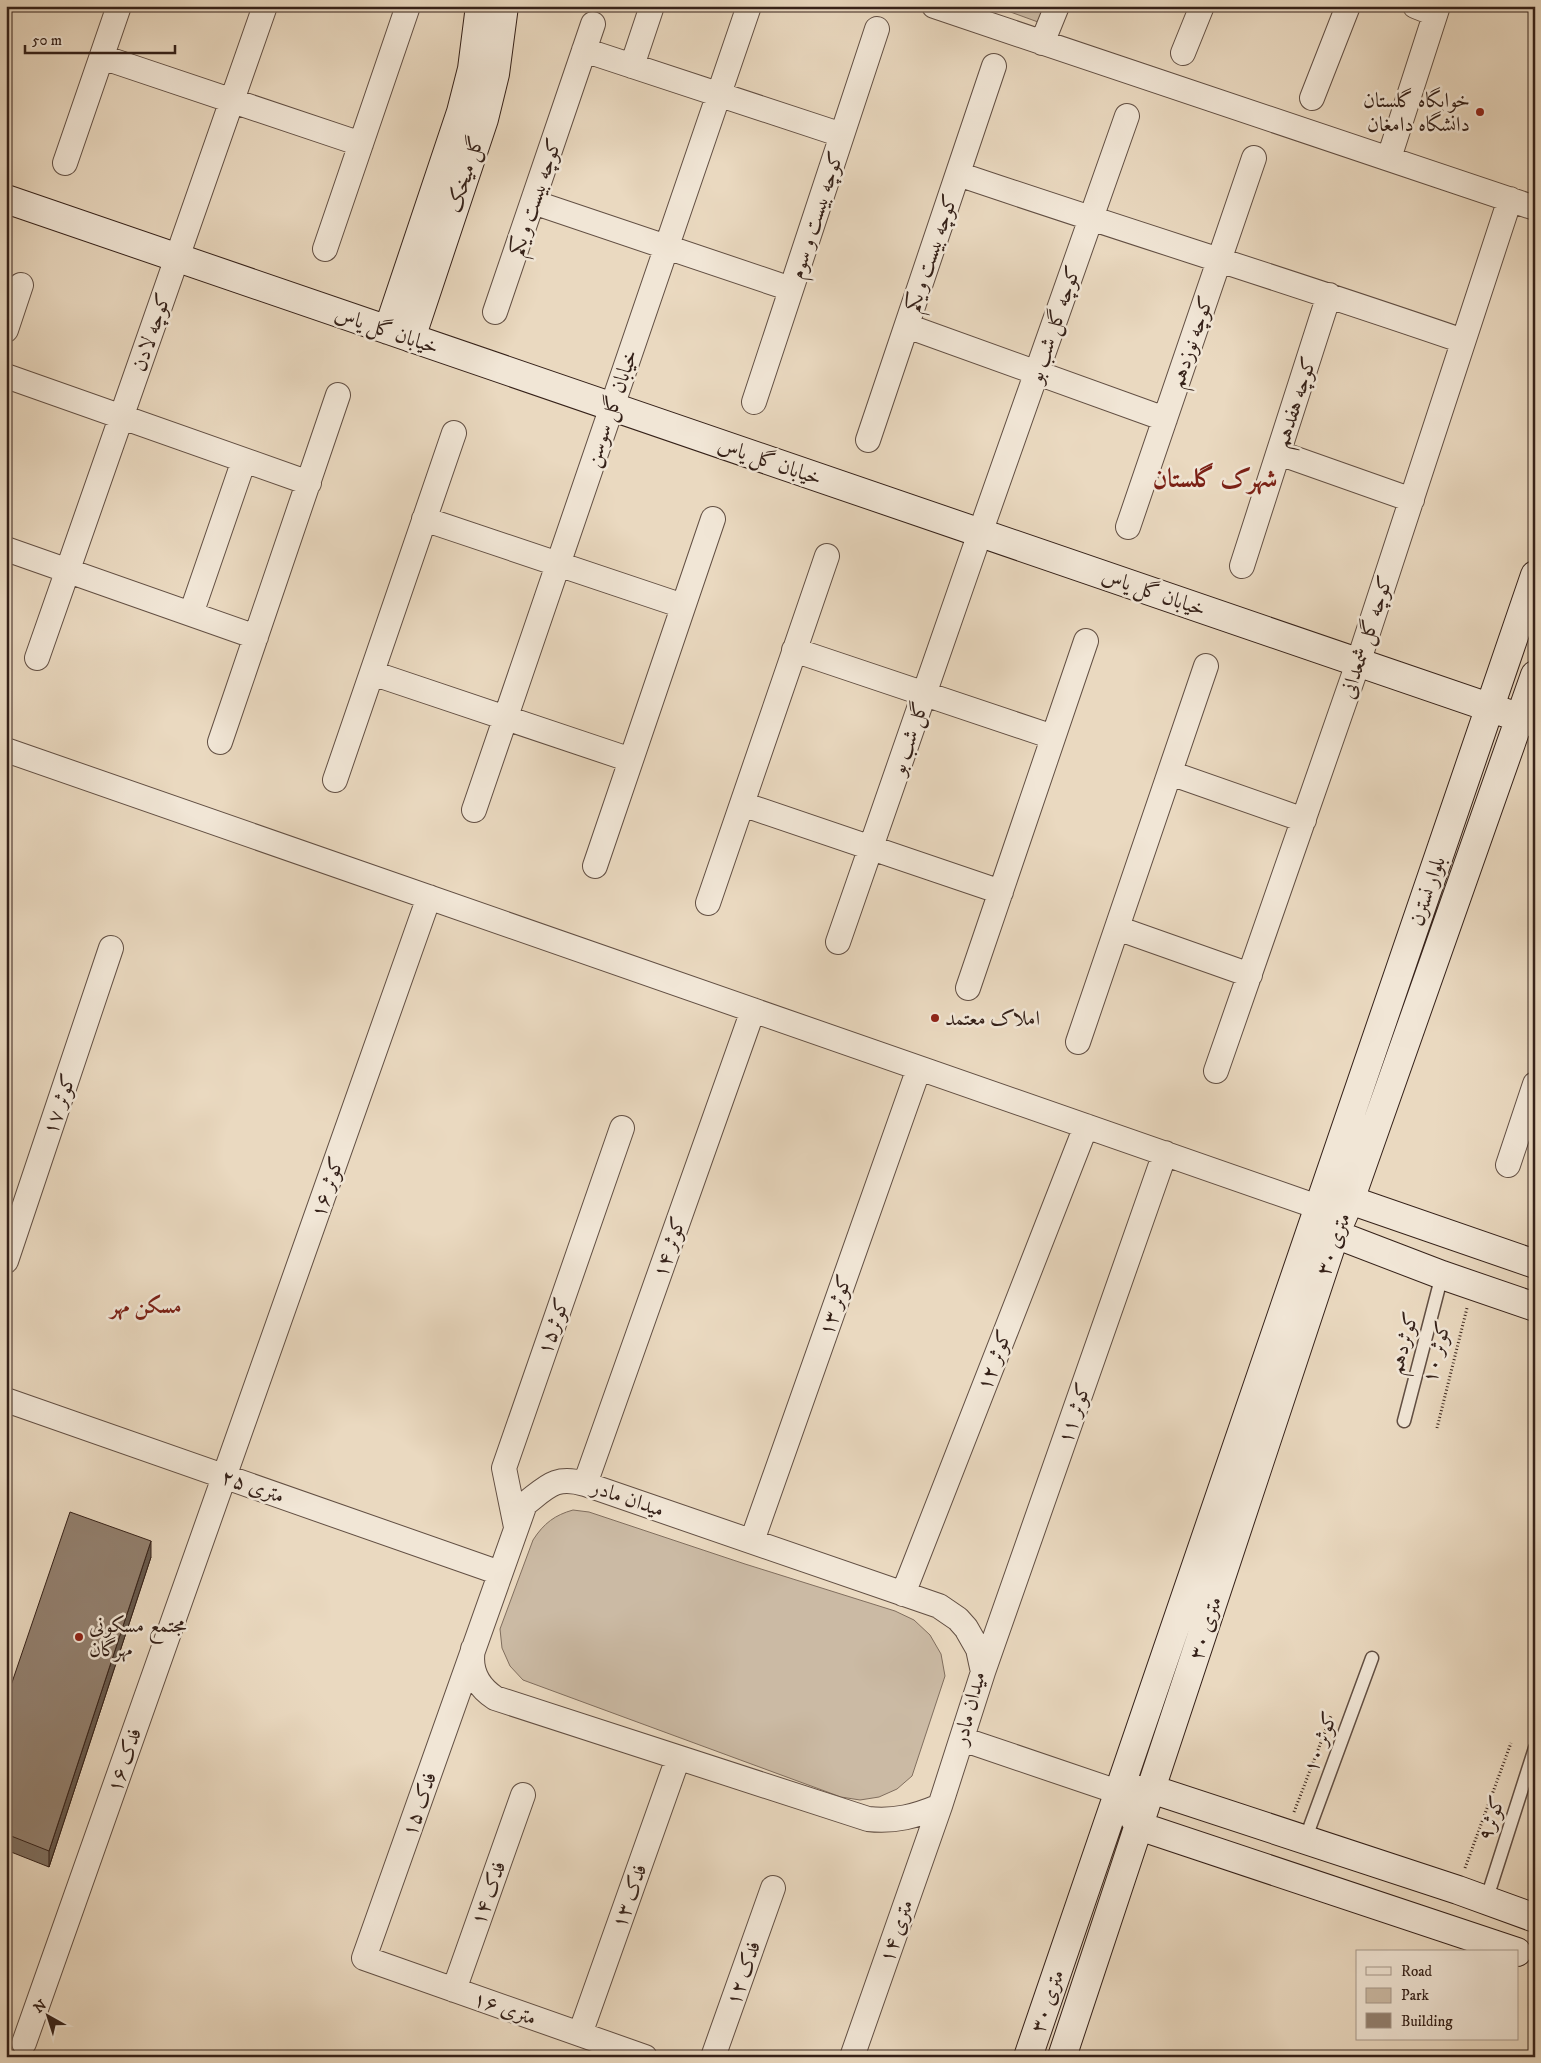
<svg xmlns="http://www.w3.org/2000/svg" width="1541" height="2063" font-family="'IM FELL DW Pica',Amiri,serif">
<rect width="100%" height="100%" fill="#ead9c0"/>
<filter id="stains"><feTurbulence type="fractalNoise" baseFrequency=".004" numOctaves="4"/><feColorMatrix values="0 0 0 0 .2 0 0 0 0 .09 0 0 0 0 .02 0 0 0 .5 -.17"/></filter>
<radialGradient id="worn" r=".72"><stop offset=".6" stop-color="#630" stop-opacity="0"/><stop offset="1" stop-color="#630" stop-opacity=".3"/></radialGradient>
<path fill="#cbbaa4" stroke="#806e5e" d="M994 6H1044L1038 22Z
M573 1510 589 1512 745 1564 895 1611 914 1620 930 1635 941 1654 945 1676 912 1776 897 1789 879 1797 860 1800 841 1797 523 1680 510 1666 502 1648 500 1629 533 1540C544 1523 555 1515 573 1510Z"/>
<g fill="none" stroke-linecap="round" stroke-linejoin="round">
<defs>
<path id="lane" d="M1404 1421 1442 1275
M1305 1840 1372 1658
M1486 1901 1535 1748"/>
<path id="street" d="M934 6 1535 208
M1415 6 1435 14
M1042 43 1057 6
M584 50 842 135
M1183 53 1202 6
M102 57 361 144
M632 66 652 6
M1312 98 1348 6
M1389 158 1438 6
M65 163 119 6
M958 174C1126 231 1295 283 1463 341
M533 202 791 289
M325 249 408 6
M495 312 593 24
M907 326 1165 419
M6 330 21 285
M6 376 309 483
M754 402 877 29
M868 440 994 66
M1279 453 1412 500
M424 519 683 606
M1128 527 1254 158
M6 549 256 637
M1242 566 1329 295
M191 614 244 460
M794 650 1053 737
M37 658 265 6
M372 673 631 760
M220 742 338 395
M6 750 1318 1207
M1170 773 1304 820
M335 780 454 433
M742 804 1001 892
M474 810 749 6
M595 866 713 519
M708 903 827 556
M1117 928 1250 975
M838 942 980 533 1127 116
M968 988 1086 641
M1078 1042 1206 666
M1216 1071 1358 663 1510 199
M1508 1165 1535 1084
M6 1261 111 948
M6 1400 500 1573
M585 1484 753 1010
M516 1527 504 1468 622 1128
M752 1541 919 1068
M903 1594 1086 1126
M473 1649C469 1670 477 1686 495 1698L868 1819C895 1822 916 1816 940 1806L983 1672 978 1649 966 1628 958 1619 939 1606 585 1484C555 1475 547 1487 525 1504L364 1958 645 2057
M983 1672 1165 1153
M962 1739 1118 1792
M454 1990 523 1795
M580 2034 678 1758
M24 2043 429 897
M713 2057 773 1888
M852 2057 940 1806"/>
<path id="secondary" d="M6 199 1535 723
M388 330 461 112 472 69 480 6
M411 338 484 119 495 74 504 6
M1332 1204 1350 1200 1535 1264
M1326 1218 1335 1234 1442 1275 1535 1307
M1517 1952 1139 1826 1118 1792 1151 1789 1458 1890 1535 1918
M1028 2057 1535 575
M1062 2057 1335 1234 1350 1200 1535 675"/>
</defs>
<use href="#lane" stroke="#624f43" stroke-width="15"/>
<use href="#street" stroke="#624f43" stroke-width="26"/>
<use href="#secondary" stroke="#352119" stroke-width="30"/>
<path stroke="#352119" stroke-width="3" stroke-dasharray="1 2.5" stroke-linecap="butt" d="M1437 1428 1467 1308
M1294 1812 1331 1716
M1465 1868 1511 1743"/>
<use href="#lane" stroke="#f1e6d6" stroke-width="12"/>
<use href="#street" stroke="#f1e6d6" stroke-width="24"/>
<use href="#secondary" stroke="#f1e6d6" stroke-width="28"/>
</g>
<path fill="#7e6f60" stroke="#352119" d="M151 1557 49 1867 6 1850V1700Z"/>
<path fill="#675a4e" stroke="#352119" d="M151 1541V1557L49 1867V1851Z"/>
<path fill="#938170" stroke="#352119" d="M70 1512 151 1541 49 1851 6 1834V1700Z"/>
<g fill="#8f2418" stroke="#f1e6d6" stroke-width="2">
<circle cx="1480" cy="112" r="5"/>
<circle cx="935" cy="1018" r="5"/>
<circle cx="79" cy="1637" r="5"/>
</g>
<g text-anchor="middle" stroke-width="5" stroke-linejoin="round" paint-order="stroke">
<g font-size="21" fill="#352119" stroke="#f1e6d6" text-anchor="start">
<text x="1470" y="107" text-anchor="end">خوابگاه گلستان<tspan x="1470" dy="24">دانشگاه دامغان</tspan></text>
<text x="945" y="1025">املاک معتمد</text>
<text x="89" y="1632">مجتمع مسکونی<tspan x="89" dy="24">مهرگان</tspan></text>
</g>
<g font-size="21" fill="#352119" stroke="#f1e6d6">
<text transform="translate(465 174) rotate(-72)" y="7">گل میخک</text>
<text transform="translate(535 197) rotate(-71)" y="7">کوچه بیست و یکم</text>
<text transform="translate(816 215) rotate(-72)" y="7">کوچه بیست و سوم</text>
<text transform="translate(931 253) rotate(-71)" y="7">کوچه بیست و یکم</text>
<text transform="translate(1054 324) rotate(-71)" y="7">کوچه گل شب بو</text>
<text transform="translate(387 330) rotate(19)" y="7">خیابان گل یاس</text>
<text transform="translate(151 332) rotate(-71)" y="7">کوچه لادن</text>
<text transform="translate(1191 342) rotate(-71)" y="7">کوچه نوزدهم</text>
<text transform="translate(1295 402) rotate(-72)" y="7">کوچه هفدهم</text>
<text transform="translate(611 408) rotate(-71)" y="7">خیابان گل سوسن</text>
<text transform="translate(770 461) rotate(19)" y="7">خیابان گل یاس</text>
<text transform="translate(1154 592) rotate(19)" y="7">خیابان گل یاس</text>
<text transform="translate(1366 637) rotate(-72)" y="7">کوچه گل شمعدانی</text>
<text transform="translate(909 738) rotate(-71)" y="7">گل شب بو</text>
<text transform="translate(1427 891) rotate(-71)" y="7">بلوار نسترن</text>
<text transform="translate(59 1104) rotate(-71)" y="7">کوثر ۱۷</text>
<text transform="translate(327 1187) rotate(-71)" y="7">کوثر ۱۶</text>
<text transform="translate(1333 1244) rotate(-70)" y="7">۳۰ متری</text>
<text transform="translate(669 1247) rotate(-71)" y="7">کوثر ۱۴</text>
<text transform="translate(835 1305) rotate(-71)" y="7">کوثر ۱۳</text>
<text transform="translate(553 1326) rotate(-71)" y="7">کوثر۱۵</text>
<text transform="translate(1403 1343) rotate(-75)" y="7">کوثردهم</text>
<text transform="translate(1436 1352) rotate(-76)" y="7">کوثر ۱۰</text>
<text transform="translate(994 1360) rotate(-69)" y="7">کوثر ۱۲</text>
<text transform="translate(1074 1413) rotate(-71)" y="7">کوثر ۱۱</text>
<text transform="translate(253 1486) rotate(19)" y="7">۲۵ متری</text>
<text transform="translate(628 1498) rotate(19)" y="7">میدان مادر</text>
<text transform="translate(1205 1628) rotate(-72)" y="7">۳۰ متری</text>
<text transform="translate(969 1708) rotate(-75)" y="7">میدان مادر</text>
<text transform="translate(1320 1742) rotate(-70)" y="7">کوثر ۱۰</text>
<text transform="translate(124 1760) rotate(-71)" y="7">فدک ۱۶</text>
<text transform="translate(419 1804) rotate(-71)" y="7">فدک ۱۵</text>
<text transform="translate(1491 1818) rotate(-72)" y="7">کوثر۹</text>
<text transform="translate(488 1893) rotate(-70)" y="7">فدک ۱۴</text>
<text transform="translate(629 1896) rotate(-70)" y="7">فدک ۱۳</text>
<text transform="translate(896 1931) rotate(-71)" y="7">۱۴ متری</text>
<text transform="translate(743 1973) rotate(-71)" y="7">فدک ۱۲</text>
<text transform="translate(1047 2001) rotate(-71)" y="7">۳۰ متری</text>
<text transform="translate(505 2008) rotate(19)" y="7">۱۶ متری</text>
</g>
<g font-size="22" font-weight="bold" fill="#7a1f14" stroke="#f1e6d6">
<text x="146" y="1313">مسکن مهر</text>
</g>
<g font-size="26" font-weight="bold" fill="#7a1f14" stroke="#f1e6d6">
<text x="1215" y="487">شهرک گلستان</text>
</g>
</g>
<rect width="1541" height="2063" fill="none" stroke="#ead9c0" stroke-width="25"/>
<rect x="8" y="8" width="1526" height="2048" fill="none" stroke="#352119" stroke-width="2.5"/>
<rect x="12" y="12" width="1516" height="2038" fill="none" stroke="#352119"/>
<rect x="1356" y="1950" width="162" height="90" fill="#f1e6d6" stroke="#a6978a"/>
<rect x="1366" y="1967" width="25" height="8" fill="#f1e6d6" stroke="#a6978a"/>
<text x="1401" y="1976" font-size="15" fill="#352119">Road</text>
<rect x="1366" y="1988" width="25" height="15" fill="#cbbaa4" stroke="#a6978a"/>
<text x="1401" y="2000" font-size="15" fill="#352119">Park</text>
<rect x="1366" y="2013" width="25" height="15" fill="#938170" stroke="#a6978a"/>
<text x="1401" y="2026" font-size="15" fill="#352119">Building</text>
<g transform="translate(48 2016) rotate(321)" stroke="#f1e6d6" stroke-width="4" paint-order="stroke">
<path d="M0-4L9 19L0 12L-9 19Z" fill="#352119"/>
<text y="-8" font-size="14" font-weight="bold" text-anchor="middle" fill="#352119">N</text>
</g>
<path d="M25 45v8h150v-8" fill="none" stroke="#352119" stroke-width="2.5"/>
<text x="32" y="45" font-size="15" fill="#352119" stroke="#f1e6d6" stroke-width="4" paint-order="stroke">50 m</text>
<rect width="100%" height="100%" filter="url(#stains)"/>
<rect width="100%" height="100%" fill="url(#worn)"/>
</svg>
